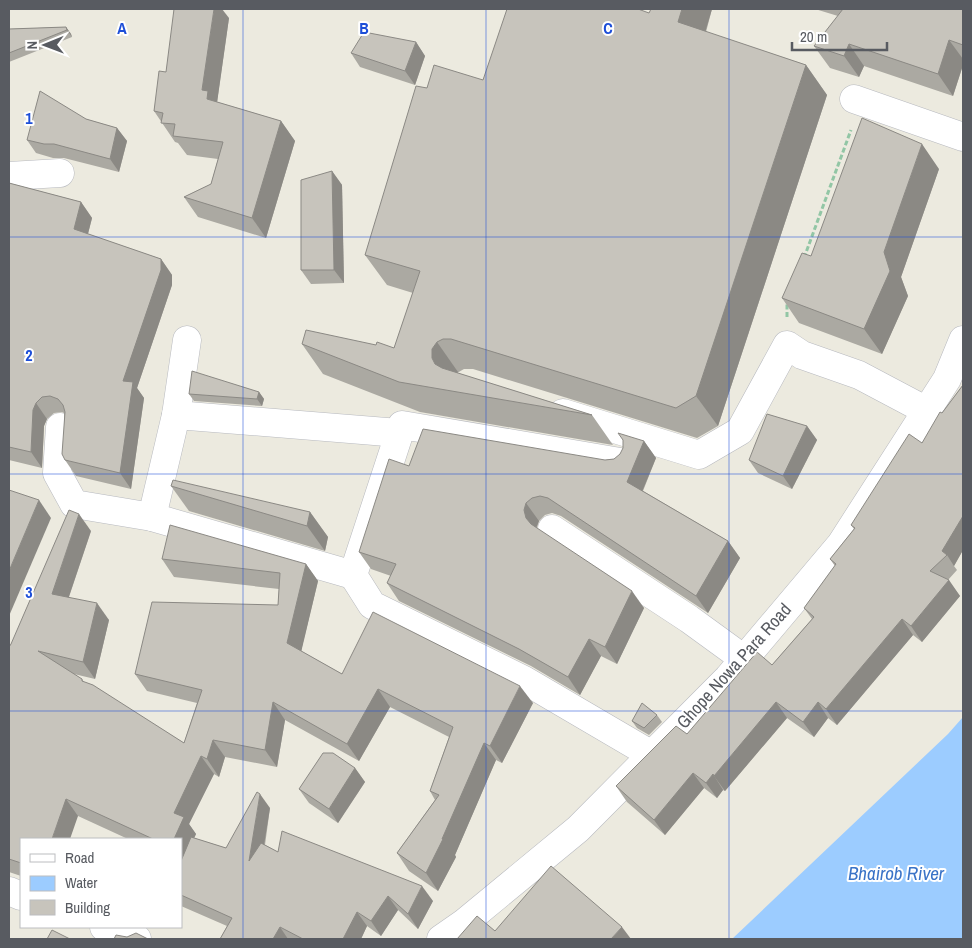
<svg xmlns="http://www.w3.org/2000/svg" width="972" height="948" font-family="'Archivo Narrow',sans-serif">
<style>
.water{fill:#9cccff}
.lines{fill:none;stroke-linecap:round;stroke-linejoin:round}
.street-casing{stroke:#b7b9bf;stroke-width:29}
.path{stroke:#92c6a5;stroke-width:3;stroke-dasharray:5 2.5;stroke-linecap:butt}
.street{stroke:#fff;stroke-width:28}
.wall{fill:#aba9a2}
.shaded-wall{fill:#8b8984}
.building{fill:#c7c4bc;stroke:#8b8984}
.grid{fill:none;stroke:#1d4ed8;stroke-width:1;stroke-opacity:0.55}
.labels{text-anchor:middle;stroke-width:4;stroke-linejoin:round;paint-order:stroke}
.street-label{font-size:18px;fill:#585b61;stroke:#fff}
.water-label{font-size:19px;font-style:italic;fill:#3a73c7;stroke:#fff}
.grid-label{font-size:16px;text-anchor:middle;font-weight:bold;fill:#1d4ed8;stroke:#fff;stroke-width:4;stroke-linejoin:round;paint-order:stroke}
</style>
<rect width="100%" height="100%" fill="#eceadf"/>
<path class="water" d="M963,717V939H732L948,734Z"/>
<g class="lines">
<defs>
<g id="street">
<path d="M854,99L963,137"/>
<path d="M9,176L60,173"/>
<path d="M563,413L699,455L740,431L787,345L802,355L859,375L927,411"/>
<path d="M176,415L399,433"/>
<path d="M60,427L57,473L74,504L152,517L353,575"/>
<path d="M620,462L402,425L353,575L372,605L524,680L652,755"/>
<path d="M152,517L176,415L187,340"/>
<path d="M552,529L689,619L744,659"/>
<path d="M9,891L21,896"/>
<path d="M104,927L137,939"/>
<path d="M441,939L464,923L578,829L728,678L841,544L947,379L963,340"/>
</g>
</defs>
<use href="#street" class="street-casing"/>
<g class="path">
<path d="M804,258L851,130"/>
<path d="M787,317V303"/>
</g>
<use href="#street" class="street"/>
</g>
<g class="wall">
<path d="M712,9L706,32L806,65L827,95L718,426L697,438L473,369H464L457,373L592,415L613,445L420,412L323,374L302,344L376,345L394,348L413,293L387,285L365,255L427,88L483,80L649,13Z"/>
<path d="M815,9H963V65L953,96L864,66L859,77L830,68L814,46L838,16Z"/>
<path d="M229,18L217,102L281,121L295,141L266,238L198,217L184,197L211,184L218,159L187,155L178,143L175,142L154,111L166,72Z"/>
<path d="M66,27L71,34L72,37L9,62V29Z"/>
<path d="M416,42L425,56L415,85L360,67L351,53Z"/>
<path d="M86,119L117,128L127,141L119,172L64,158H53L36,153L27,140Z"/>
<path d="M939,169L901,277L908,296L882,354L799,323L782,298L811,256Z"/>
<path d="M332,171L342,185L344,283L311,284L301,270Z"/>
<path d="M9,183L81,202L92,218L88,234L161,259L172,275V285L137,388L144,398L131,489L76,476L65,460L64,413L62,412L54,413L47,419L44,426L42,468L9,460Z"/>
<path d="M963,385V550L954,566L957,570L948,580L960,596L922,642L913,635L837,725L828,718L814,737L787,718L725,791L723,790L717,798L704,788L665,835L627,802L616,786L687,734L772,665L812,619L804,608L835,566L830,559L854,529L851,525L922,443L942,413Z"/>
<path d="M259,392L264,399L262,406L194,401L189,394Z"/>
<path d="M807,426L817,440L792,489L758,473L749,460Z"/>
<path d="M644,441L656,458L643,491L728,541L740,558L708,613L561,516L552,513L545,515L539,521L537,528L644,608L617,664L601,656L580,695L531,666L399,601L387,583L391,576L371,569L359,552L409,466L605,460L614,459Z"/>
<path d="M171,486L310,512L328,537L325,551L189,511Z"/>
<path d="M91,531L69,597L109,620L95,679L74,674L82,679L84,682L184,743L197,703L147,691L135,674L278,605L279,589L174,577L162,559L306,564L318,581L301,651L342,674L533,703L502,763L496,760L455,855L456,857L438,891L409,871L397,853L435,800L430,791L449,737L390,707L359,761L285,720L277,767L225,757L219,777L214,774L189,824L196,834L194,838L226,848L270,808L265,845L278,852L433,901L418,929L398,910L381,936L367,926L361,939H220L227,926L181,906V839H128L78,816L21,839V876L9,872V647Z"/>
<path d="M657,715L662,722L649,735L637,728L632,721Z"/>
<path d="M355,768L365,782L338,823L309,803L299,789Z"/>
</g>
<g class="shaded-wall">
<path d="M214,9H222L229,18L217,103L207,99L202,90Z"/>
<path d="M682,9H712L699,53L678,22Z"/>
<path d="M66,27L71,34L72,37L67,30Z"/>
<path d="M949,40L963,59V65L953,96L938,74Z"/>
<path d="M416,42L425,56L415,85L405,71Z"/>
<path d="M849,44L864,66L859,77L844,56Z"/>
<path d="M806,65L827,95L718,426L696,396Z"/>
<path d="M281,121L295,141L266,238L252,218Z"/>
<path d="M117,128L127,141L119,172L110,159Z"/>
<path d="M922,144L939,169L901,277L908,296L882,354L864,329L884,252Z"/>
<path d="M332,171L342,185L344,283L334,270Z"/>
<path d="M81,202L92,218L85,245L74,229Z"/>
<path d="M161,259L172,275V285L137,388L144,398L131,489L120,473L123,381Z"/>
<path d="M437,342L458,372L453,379L435,364L432,358V349Z"/>
<path d="M259,392L264,399L262,406L257,399Z"/>
<path d="M36,403L47,419L44,426L42,468L31,452L33,410Z"/>
<path d="M807,426L817,440L792,489L783,476Z"/>
<path d="M644,441L656,458L639,499L627,482Z"/>
<path d="M39,500L51,518L9,616V571Z"/>
<path d="M526,503L539,521L536,528L538,536L526,518L524,510Z"/>
<path d="M310,512L328,537L325,551L307,526Z"/>
<path d="M79,514L91,531L64,611L52,594Z"/>
<path d="M963,516V550L954,566L947,555L942,551Z"/>
<path d="M728,541L740,558L708,613L696,596Z"/>
<path d="M306,564L318,581L299,661L287,643Z"/>
<path d="M949,580L960,596L922,642L911,626Z"/>
<path d="M632,591L644,608L617,664L605,647Z"/>
<path d="M97,603L109,620L95,679L83,662Z"/>
<path d="M902,619L913,635L837,725L826,709Z"/>
<path d="M589,639L601,656L580,695L568,677Z"/>
<path d="M520,686L533,703L502,763L490,746Z"/>
<path d="M378,689L390,707L359,761L347,744Z"/>
<path d="M273,702L285,720L277,767L265,750Z"/>
<path d="M776,702L787,718L725,791L714,776Z"/>
<path d="M818,702L828,718L814,737L803,722Z"/>
<path d="M213,740L225,757L219,777L207,759Z"/>
<path d="M484,743L496,760L455,855L456,857L438,891L426,873L442,839Z"/>
<path d="M201,756L214,774L189,824L196,834L182,864L181,862V839H174V813Z"/>
<path d="M355,768L365,782L338,823L329,809Z"/>
<path d="M693,773L704,788L665,835L654,820Z"/>
<path d="M713,774L723,790L717,798L706,783Z"/>
<path d="M260,794L270,808L259,876L249,861Z"/>
<path d="M66,799L78,816L70,839H52Z"/>
<path d="M422,886L433,901L418,929L408,914Z"/>
<path d="M388,896L398,910L381,936L371,921Z"/>
<path d="M357,912L367,926L361,939H343Z"/>
<path d="M280,927L288,939H273Z"/>
<path d="M622,927L631,939H611Z"/>
</g>
<g class="building">
<path d="M174,9H214L202,90L208,91L207,99L281,121L252,218L184,197L211,184L223,142L173,136L175,124L161,123L163,113L154,111L159,71L166,72Z"/>
<path d="M507,9H638L649,13L651,9H682L678,22L806,65L696,396L676,408L451,339H443L437,342L432,349V358L435,364L442,368L592,415L399,382L302,344L306,330L376,345L377,342L394,348L420,271L365,255L416,86L427,88L434,65L483,80Z"/>
<path d="M843,9H963V45L949,40L938,74L849,44L844,56L814,46Z"/>
<path d="M66,27L67,30L9,53V29Z"/>
<path d="M364,32L416,42L405,71L351,53Z"/>
<path d="M40,91L86,119L117,128L110,159L54,144H44L27,140Z"/>
<path d="M862,118L922,144L884,252L890,271L864,329L782,298L802,253L811,256Z"/>
<path d="M332,171L334,270H301V180Z"/>
<path d="M9,183L81,202L74,229L161,259V270L123,381L133,382L120,473L65,460L62,454L65,412L63,405L58,399L50,396L42,397L36,403L33,410L31,452L9,447Z"/>
<path d="M192,371L259,392L257,399L189,394Z"/>
<path d="M963,385V516L942,551L947,555L930,571L949,580L911,626L902,619L826,709L818,702L803,722L776,702L714,776L713,774L706,783L693,773L654,820L616,786L676,726L687,734L757,652L772,665L814,617L804,608L836,564L830,559L855,528L851,525L909,434L922,443L940,412L942,413Z"/>
<path d="M767,414L807,426L783,476L749,460Z"/>
<path d="M423,429L605,460L614,459L620,454L623,448V440L618,433L644,441L627,482L728,541L696,596L548,498L540,496L532,498L526,503L524,510L526,518L531,524L632,591L605,647L589,639L568,677L519,649L387,583L396,564L359,552L389,459L409,466Z"/>
<path d="M173,480L310,512L307,526L171,486Z"/>
<path d="M9,490L39,500L9,571Z"/>
<path d="M69,510L79,514L52,594L97,603L83,662L38,651L82,679V681L93,685L184,743L202,690L135,674L152,602L278,605L280,573L162,559L170,525L306,564L287,643L342,674L373,612L520,686L490,746L484,743L442,839H443L426,873L397,853L439,795L430,791L453,727L378,689L347,744L273,702L265,750L213,740L207,759L201,756L174,813L184,817L174,839H153L66,799L52,839H21V863L9,859V647L11,644Z"/>
<path d="M642,703L657,715L644,728L632,721Z"/>
<path d="M323,753H333L355,768L329,809L299,789Z"/>
<path d="M257,792L260,794L249,861L261,843L278,852L282,831L422,886L408,914L388,896L371,921L357,912L343,939H303L280,927L273,939H220L232,918L181,895V861L191,837L226,848Z"/>
<path d="M551,866L622,927L611,939H457L477,916L495,931Z"/>
<path d="M52,930L70,939H47Z"/>
<path d="M136,933L148,939H114L116,935L127,937Z"/>
</g>
<path class="grid" d="M243,9V939M486,9V939M729,9V939M9,237H963M9,474H963M9,711H963"/>
<g class="labels">
<g class="street-label">
<text transform="translate(734 666) rotate(-48)" y="6">Ghope Nowa Para Road</text>
</g>
<g class="water-label">
<text x="896" y="880">Bhairob River</text>
</g>
</g>
<g class="grid-label">
<text x="122" y="34">A</text>
<text x="364" y="34">B</text>
<text x="608" y="34">C</text>
<text x="29" y="124">1</text>
<text x="29" y="361">2</text>
<text x="29" y="598">3</text>
</g>
<rect width="972" height="948" fill="none" stroke="#585b61" stroke-width="20"/>
<rect x="20" y="838" width="162" height="90" fill="#ffffff" stroke="#bcbdc0"/>
<rect x="30" y="854" width="25" height="8" fill="#ffffff" stroke="#bcbdc0"/>
<text x="65" y="863" font-size="15" fill="#585b61">Road</text>
<rect x="30" y="876" width="25" height="15" fill="#9cccff" stroke="#bcbdc0"/>
<text x="65" y="888" font-size="15" fill="#585b61">Water</text>
<rect x="30" y="900" width="25" height="15" fill="#c7c4bc" stroke="#bcbdc0"/>
<text x="65" y="913" font-size="15" fill="#585b61">Building</text>
<g transform="translate(45 45) rotate(269)" stroke="#ffffff" stroke-width="4" paint-order="stroke">
<path d="M0-4L9 19L0 12L-9 19Z" fill="#585b61"/>
<text y="-8" font-size="14" font-weight="bold" text-anchor="middle" fill="#585b61">N</text>
</g>
<path d="M792 42v8h95v-8" fill="none" stroke="#585b61" stroke-width="2.5"/>
<text x="800" y="42" font-size="15" fill="#585b61" stroke="#ffffff" stroke-width="4" paint-order="stroke">20 m</text>
</svg>
